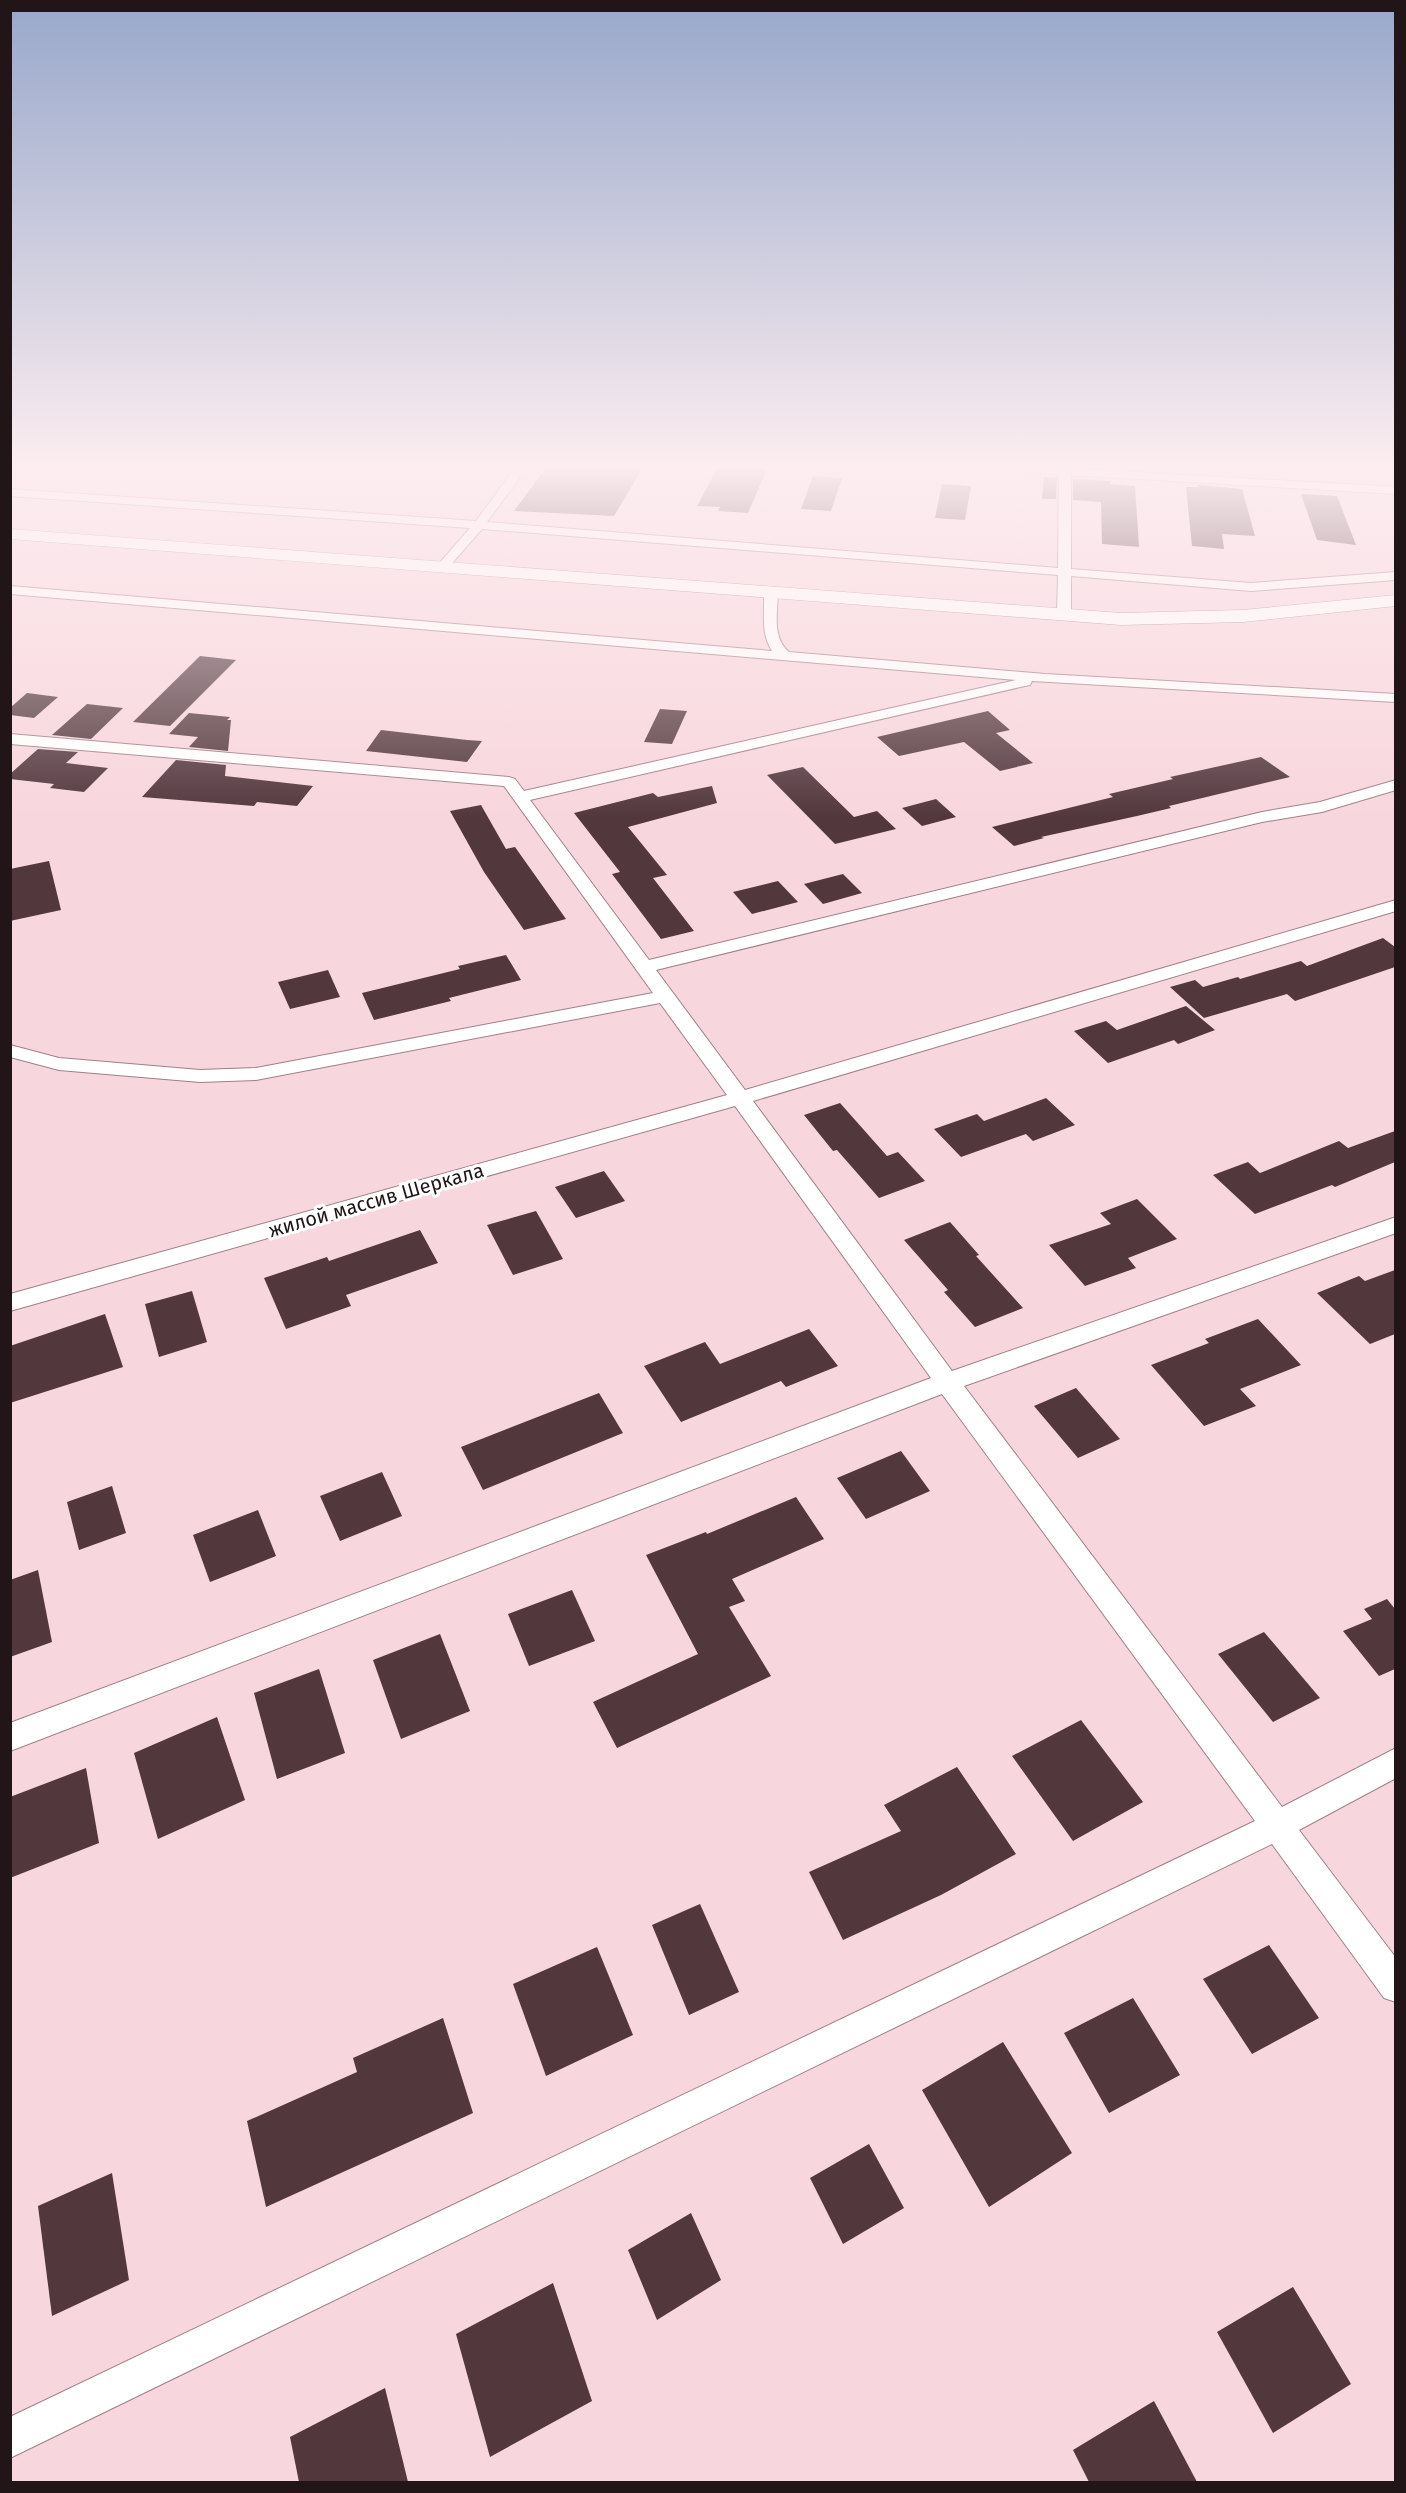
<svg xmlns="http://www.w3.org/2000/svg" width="1406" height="2493" font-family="'Fira Sans',sans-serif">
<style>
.building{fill:#52373d}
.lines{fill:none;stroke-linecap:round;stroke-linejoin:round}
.minor-casing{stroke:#9f8087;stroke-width:2}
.secondary-casing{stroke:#9f8087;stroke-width:1}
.minor{fill:#fff;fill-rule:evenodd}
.secondary{fill:#fff;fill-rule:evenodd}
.labels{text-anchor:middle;stroke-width:6;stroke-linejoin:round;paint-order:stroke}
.street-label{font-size:20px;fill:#211518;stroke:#fff}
</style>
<rect width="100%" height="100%" fill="#f8d6dd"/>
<g class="building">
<path d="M545,469H642L614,516L514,511Z"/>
<path d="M717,469H767L748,513L718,511L720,507L697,506Z"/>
<path d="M813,476L842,478L831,511L801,509Z"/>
<path d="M1044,477L1057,478L1056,499H1042Z"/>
<path d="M1073,479L1110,481V484L1135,486L1139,547L1102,544L1101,502L1073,500Z"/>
<path d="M942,484L971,486L965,520L935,518Z"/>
<path d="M1198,485L1242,489L1255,536L1222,534L1224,549L1192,546L1186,487H1198Z"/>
<path d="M1301,494L1337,496L1356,545L1317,540Z"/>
<path d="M200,656L236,660L170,726L133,722Z"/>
<path d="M27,693L58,697L34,718L10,715V708Z"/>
<path d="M87,704L123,708L91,739L52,735Z"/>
<path d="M660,709L687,711L672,744L644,742Z"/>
<path d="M988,711L1010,730L996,733L1033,763L1000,771L964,742L899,756L877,737Z"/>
<path d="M189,713L230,717L227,720H231L228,751L189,747L198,737L169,734Z"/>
<path d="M381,730L467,740L482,741L467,762L366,751Z"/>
<path d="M38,749L78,752L66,763L108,768L84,792L50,788L54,784L10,779V774Z"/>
<path d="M1261,757L1290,777L1169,806L1171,808L1137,816L1041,837L1044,838L1014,846L992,827L1113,797L1109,794L1173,779L1170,777Z"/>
<path d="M176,760L226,765L225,776L313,786L297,806L257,802L254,806L142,797Z"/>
<path d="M803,767L854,817L877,811L896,829L835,844L767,775Z"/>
<path d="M712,786L717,803L628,827L667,875L653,878L694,931L661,939L612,874L620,872L574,813L653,793L658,797Z"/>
<path d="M936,799L956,817L922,826L902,808Z"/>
<path d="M481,805L506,849L515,847L566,919L524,930L484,872L450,811Z"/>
<path d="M49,861L61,910L10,921V869Z"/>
<path d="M843,874L862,893L823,904L804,884Z"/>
<path d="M778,881L798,902L752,914L733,892Z"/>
<path d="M1383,938L1395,947V967L1295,1001L1287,994L1204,1018L1170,987L1195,980L1203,987L1238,977L1240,979L1301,961L1307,966Z"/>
<path d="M506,955L521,980L449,998L451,1001L374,1020L362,993L460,969L458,966Z"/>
<path d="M328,970L340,997L290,1009L278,982Z"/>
<path d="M1186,1006L1215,1030L1178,1044L1174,1040L1108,1063L1074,1031L1106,1021L1117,1030Z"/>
<path d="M1046,1098L1075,1125L1033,1141L1026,1134L961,1157L934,1129L977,1114L984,1121Z"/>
<path d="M840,1103L887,1156L898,1152L925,1181L879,1198L837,1150L833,1151L804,1115Z"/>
<path d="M1395,1131V1162L1335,1187L1332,1185L1255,1214L1213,1175L1248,1162L1260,1173L1339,1141L1348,1148Z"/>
<path d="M604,1171L625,1201L576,1218L555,1187Z"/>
<path d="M1137,1199L1177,1239L1128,1258L1136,1268L1085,1286L1049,1245L1111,1224L1100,1213Z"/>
<path d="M536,1211L563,1259L513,1275L487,1225Z"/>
<path d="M950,1222L979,1255L976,1256L1023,1308L975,1327L944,1292L948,1290L904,1240Z"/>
<path d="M420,1230L438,1263L346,1295L351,1306L286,1329L264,1278L327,1257L329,1261Z"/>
<path d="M1395,1270V1334L1370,1344L1317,1293L1359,1276L1365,1281Z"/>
<path d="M192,1291L207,1342L159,1357L145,1304Z"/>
<path d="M105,1314L123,1367L10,1403V1346Z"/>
<path d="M1258,1319L1301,1365L1240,1389L1256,1406L1204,1426L1151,1365L1209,1343L1205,1339Z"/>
<path d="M809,1329L838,1366L786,1387L781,1381L681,1422L644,1366L705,1342L720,1364Z"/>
<path d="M1076,1388L1120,1439L1078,1458L1034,1406Z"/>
<path d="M599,1393L623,1433L483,1490L461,1447Z"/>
<path d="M901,1451L930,1491L866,1519L837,1478Z"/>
<path d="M382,1472L402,1516L340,1541L320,1496Z"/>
<path d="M112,1486L126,1533L79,1550L67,1502Z"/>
<path d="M796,1497L824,1539L732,1579L745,1601L729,1607L771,1676L617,1748L593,1702L698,1654L646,1555L706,1532L707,1534Z"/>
<path d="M258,1510L276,1556L210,1582L193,1535Z"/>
<path d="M38,1570L52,1642L10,1657V1580Z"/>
<path d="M572,1590L595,1641L529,1666L508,1614Z"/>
<path d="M1387,1599L1395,1609V1669L1379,1676L1343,1631L1372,1619L1364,1609Z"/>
<path d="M1264,1632L1320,1698L1273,1722L1218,1654Z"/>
<path d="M440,1634L470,1711L401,1739L373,1660Z"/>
<path d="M319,1669L345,1753L277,1779L254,1693Z"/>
<path d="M217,1717L245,1800L158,1839L134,1753Z"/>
<path d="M1081,1720L1143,1802L1073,1841L1012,1756Z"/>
<path d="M957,1767L1016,1854L941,1895L843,1940L809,1872L901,1831L884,1805Z"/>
<path d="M86,1768L99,1843L10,1878V1797Z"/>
<path d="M700,1904L739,1992L689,2015L652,1925Z"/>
<path d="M1269,1945L1319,2018L1252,2054L1203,1979Z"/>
<path d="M597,1947L633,2035L546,2076L513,1984Z"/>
<path d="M1133,1998L1180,2075L1109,2113L1064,2033Z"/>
<path d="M443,2018L473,2113L266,2207L247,2121L357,2072L353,2058Z"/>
<path d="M1003,2042L1072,2153L989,2207L922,2090Z"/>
<path d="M869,2144L904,2208L843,2244L810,2178Z"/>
<path d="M112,2173L129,2280L52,2316L38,2206Z"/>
<path d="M691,2213L721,2280L657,2320L628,2250Z"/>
<path d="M553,2283L592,2401L490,2457L456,2334Z"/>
<path d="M1293,2287L1351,2384L1273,2433L1217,2332Z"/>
<path d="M385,2388L408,2482H299L290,2437Z"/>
<path d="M1154,2401L1197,2482H1089L1073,2450Z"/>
</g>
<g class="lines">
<defs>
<g id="minor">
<path d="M514,469H526L487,522L1058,568L1059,474L1028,472L1023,469H1080L1396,487V494L1071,475V569L1251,583L1396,572V580L1251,591L1071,576V614L1064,618L1057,614L1058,575L482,529L447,569L443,570L437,566L470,528L10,496V489L476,521Z"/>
<path d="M10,586L772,651C760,632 765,612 764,591L771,587L778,591C778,611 771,637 789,652L1045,674L1396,694V702L1032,681L1030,685L1025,686L530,800L649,960L1262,812L1320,802L1396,780V790L1322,812L1262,822L656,970L745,1090L1396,900V911L753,1101L952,1371L1396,1217V1233L964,1386L1282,1807L1396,1748V1778L1299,1830L1396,1958V2002L1384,1998L1272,1844L10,2458V2417L1255,1821L942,1394L10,1751V1723L931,1378L735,1106L10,1311V1294L727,1095L660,1003L256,1080L200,1082L59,1070L10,1057V1045L59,1058L200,1070L256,1068L653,993L504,786L10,744V734L509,777L515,779L524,791L1016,680L10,594Z"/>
</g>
<path id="secondary" d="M10,529L1121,613L1243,610L1396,595V606L1243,622L1121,625L10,539Z"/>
</defs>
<use href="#minor" class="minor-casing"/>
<use href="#secondary" class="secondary-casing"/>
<use href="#minor" class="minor"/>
<use href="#secondary" class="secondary"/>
</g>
<linearGradient id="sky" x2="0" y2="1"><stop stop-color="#98a8cb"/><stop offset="0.57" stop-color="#fcedf0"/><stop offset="1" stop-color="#fcedf0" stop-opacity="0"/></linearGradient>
<rect width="1406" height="818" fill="url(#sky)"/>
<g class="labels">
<g class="street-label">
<text transform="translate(376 1200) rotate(-16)" y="7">жилой массив Шеркала</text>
</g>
</g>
<rect width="1406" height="2493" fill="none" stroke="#211518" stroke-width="24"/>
</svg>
